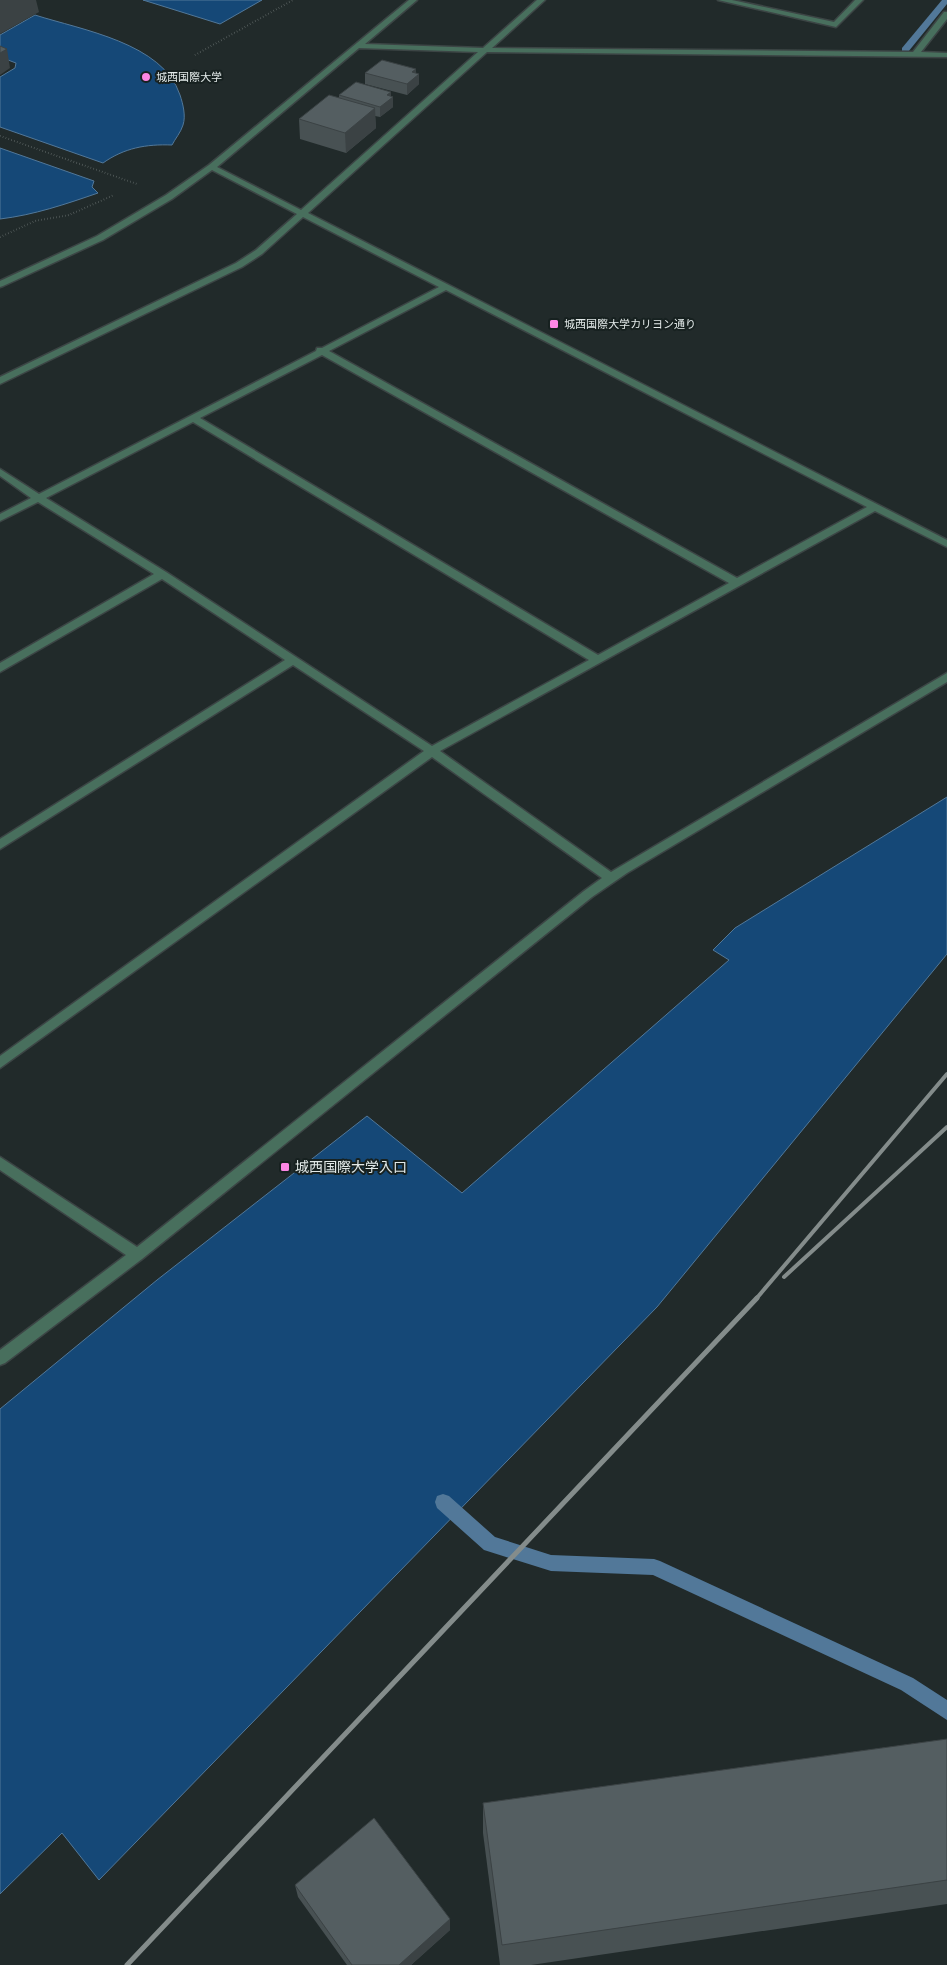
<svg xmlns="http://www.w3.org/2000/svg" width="947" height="1965" font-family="'Asap Condensed','Noto Sans JP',sans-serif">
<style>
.water{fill:#154877;stroke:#527899}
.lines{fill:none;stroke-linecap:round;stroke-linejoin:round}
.stream{fill:#527899;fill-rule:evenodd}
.minor-casing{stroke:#3c4545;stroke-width:3}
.path{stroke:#6b7372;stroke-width:2;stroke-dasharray:0.5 2.5;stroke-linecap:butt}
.minor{fill:#486f5d;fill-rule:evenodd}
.rail-far1{stroke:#848c8b;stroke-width:4}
.rail{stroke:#848c8b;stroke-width:5}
.wall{fill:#485153}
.shaded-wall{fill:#3b4244}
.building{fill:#545e61;stroke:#3b4244}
.poi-dot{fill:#fc86e4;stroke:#172120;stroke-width:2}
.labels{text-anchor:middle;stroke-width:4;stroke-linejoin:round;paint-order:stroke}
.far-poi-label{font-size:11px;fill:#e2e9e8;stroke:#172120;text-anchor:start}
.poi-label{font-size:14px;fill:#e2e9e8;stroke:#172120;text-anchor:start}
</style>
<rect width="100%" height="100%" fill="#212a2a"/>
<g class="water">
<path d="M143,0H262L220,24Z"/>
<path d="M35,15C82,30 163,43 180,95C183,104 186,116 183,125C181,132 175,139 172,145C146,144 124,148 103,163L0,127V77L15,68L16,63L0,57V35Z"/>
<path d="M0,148L94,181L92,187L98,193C66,204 34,215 0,219Z"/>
<path d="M947,797V954L657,1307L99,1880L62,1833L0,1894V1409L157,1280L367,1116L462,1193L729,960L713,950L735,928Z"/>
</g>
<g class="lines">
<g class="stream">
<path d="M942,0H947V4L908,52H902V48Z"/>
<path d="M443,1494L449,1496L495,1537L551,1555L654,1559L660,1561L913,1678L947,1700V1720L901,1690L653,1575L551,1571L484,1550L437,1508L435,1502L437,1496Z"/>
</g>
<defs>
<g id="minor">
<path d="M409,0H417L365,44L483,48L537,0H545L492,48L913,52L944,12H947V19L921,52L947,53V57L487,52L308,213L947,540V547L875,511L440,751L611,872L947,673V682L627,873L592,897L142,1259L5,1363L0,1365V1350L126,1255L0,1170V1157L137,1247L584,891L602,878L432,757L0,1068V1056L424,751L293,665L0,849V839L285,660L162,579L0,672V663L154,574L38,502L0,521V514L31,498L0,476V469L39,494L316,351L317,348H322L439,287L303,217L262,254L242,267L0,384V377L236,263L256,250L297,214L212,170L172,199L103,240L3,286L0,287V281L97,236L166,195L209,165ZM359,48L478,52L301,210L217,167ZM446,290L867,507L737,578L329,351ZM322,355L729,583L598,655L200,418ZM193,422L589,660L432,746L166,572L46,498Z"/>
<path d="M718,0H732L834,22L855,0H863L836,27Z"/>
</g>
</defs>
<use href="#minor" class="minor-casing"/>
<g class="path">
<path d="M195,55L293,0"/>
<path d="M0,136L137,184"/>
<path d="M0,237L35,221L69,215L114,195"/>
</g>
<use href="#minor" class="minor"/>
<g class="rail-far1">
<path d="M784,1277L947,1127"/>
<path d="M756,1299L947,1074"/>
</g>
<path class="rail" d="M127,1965L757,1298"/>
</g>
<g class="wall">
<path d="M365,73H416L419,84L407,95L365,84Z"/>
<path d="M339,95L391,96L393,97V107L380,117L375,116L376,128L346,153L300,139L299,119L339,98Z"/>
<path d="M947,1739V1904L531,1965H500L483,1833V1803Z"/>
<path d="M295,1885L450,1919V1930L411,1965H347L298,1897Z"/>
</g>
<g class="shaded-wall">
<path d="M0,0H36L39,12L0,34Z"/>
<path d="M7,49L10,68L0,75V53Z"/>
<path d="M416,69V77L419,74V84L407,95V84L412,72Z"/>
<path d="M391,92V98L393,97V107L380,117V107L387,95Z"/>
<path d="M375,108L376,128L346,153L345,133Z"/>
<path d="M450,1919V1930L411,1965H399Z"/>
</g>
<g class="building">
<path d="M0,46L7,49L0,53Z"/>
<path d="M382,60L416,69L412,72L419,74L407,84L365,73Z"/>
<path d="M356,82L391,92L387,95L393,97L380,107L339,95Z"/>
<path d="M329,95L375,108L345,133L299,119Z"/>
<path d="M947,1739V1880L502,1945L483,1803Z"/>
<path d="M374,1818L450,1919L399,1965H352L295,1885Z"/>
</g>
<g class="poi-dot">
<circle cx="146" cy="77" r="5"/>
<rect x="549" y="319" width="10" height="10" rx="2.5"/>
<rect x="280" y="1162" width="10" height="10" rx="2.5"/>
</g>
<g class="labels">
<g class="far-poi-label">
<text x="156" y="81">城西国際大学</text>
<text x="564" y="328">城西国際大学カリヨン通り</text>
</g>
<g class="poi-label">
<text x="295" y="1172">城西国際大学入口</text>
</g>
</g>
</svg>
